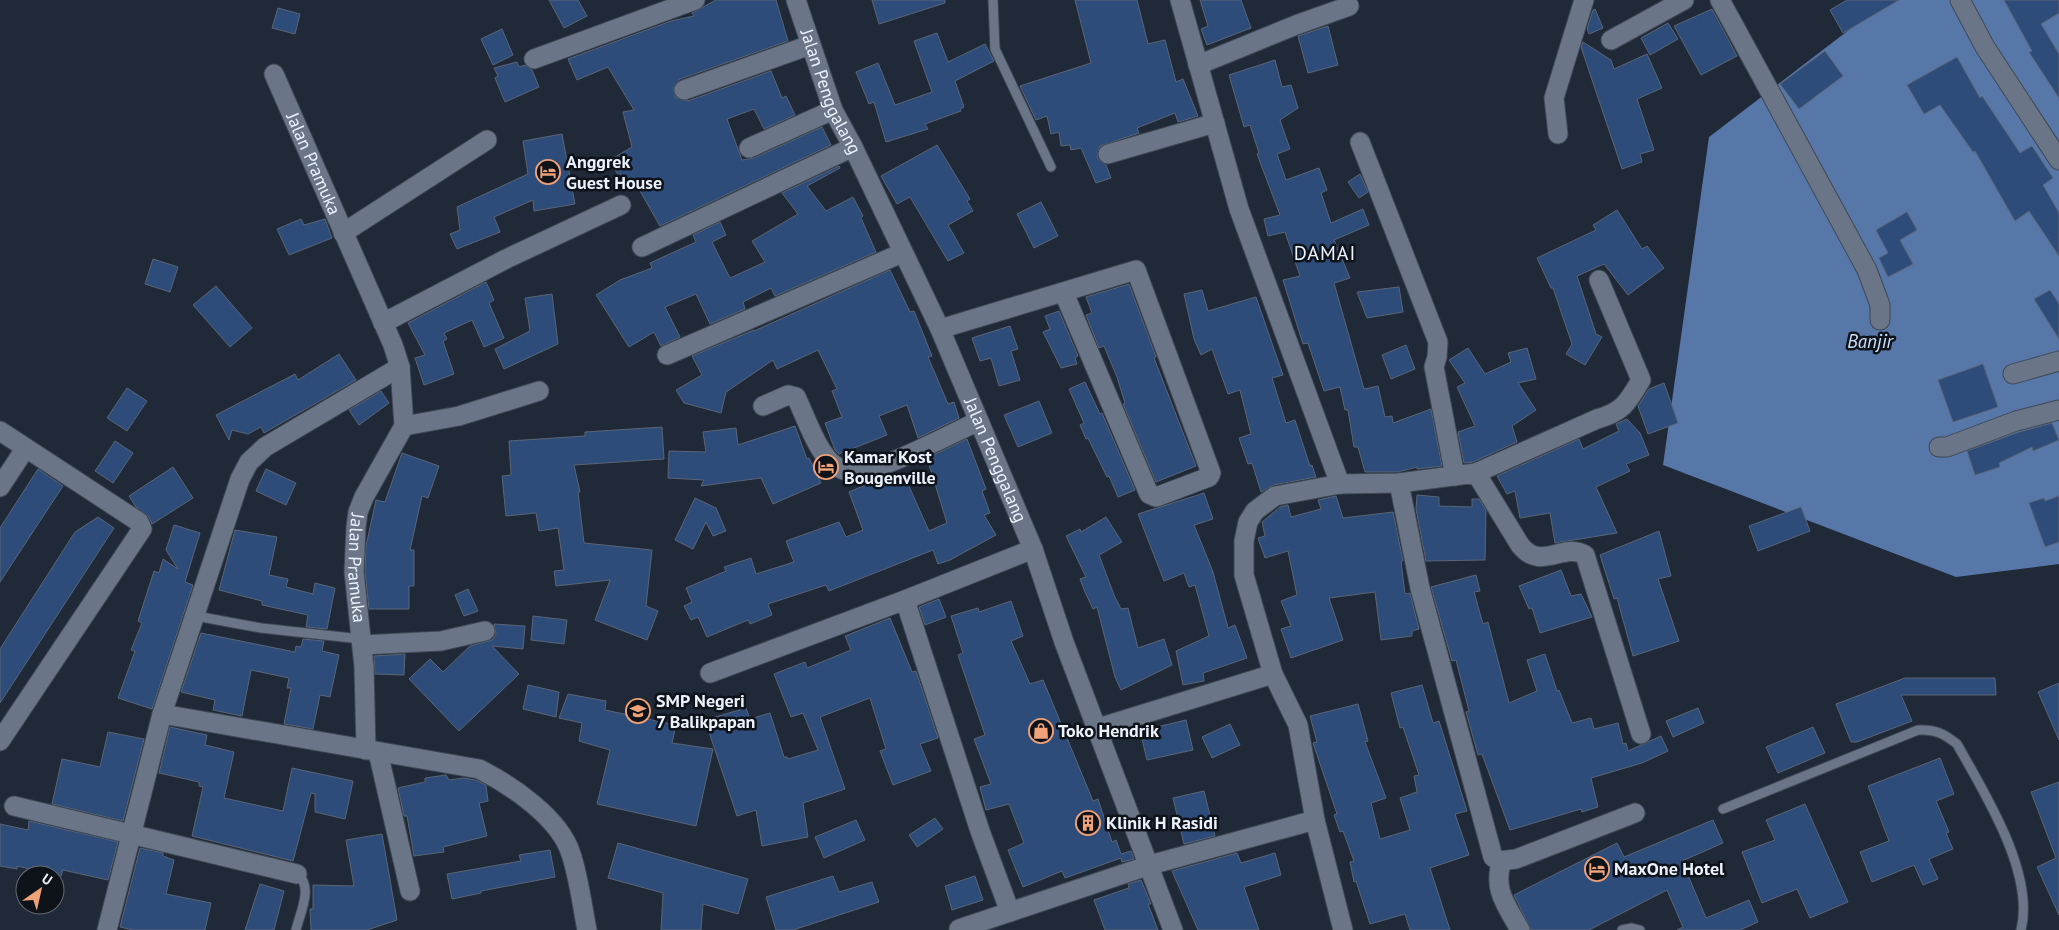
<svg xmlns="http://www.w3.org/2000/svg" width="2059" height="930" font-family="'PT Sans',sans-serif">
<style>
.water{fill:#5777a8}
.building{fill:#2e4c7a;stroke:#5a6576}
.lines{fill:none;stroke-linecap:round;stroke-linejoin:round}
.lane-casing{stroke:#3f4854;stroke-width:11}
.street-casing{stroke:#3f4854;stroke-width:21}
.lane{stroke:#6a7688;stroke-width:9}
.street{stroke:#6a7688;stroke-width:19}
.labels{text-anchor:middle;stroke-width:5;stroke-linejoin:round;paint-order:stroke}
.street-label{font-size:18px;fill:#ebf2fc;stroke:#0e1219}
.poi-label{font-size:18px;font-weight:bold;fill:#ebf2fc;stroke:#0e1219;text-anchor:start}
.water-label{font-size:19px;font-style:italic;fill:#cee1ff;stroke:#0e1219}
.quarter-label{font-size:20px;letter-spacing:1px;fill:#ebf2fc;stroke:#0e1219}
</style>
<rect width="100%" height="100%" fill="#202938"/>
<path class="water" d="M1888,0H2059V564L1956,577L1663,465L1709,137Z"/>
<g class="building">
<path d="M549,0H578L587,16L564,28Z"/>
<path d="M716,0H776L788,41L680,79L673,88L676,98L688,101L771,71L782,98L786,96L795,115L764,129L754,109L727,119L742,160L754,158L822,127L831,145L660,226L636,184L627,188L620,173L618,175L610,160L632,147L623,112L634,110L608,67L577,80L568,59L671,21L694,16L692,13Z"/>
<path d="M872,0H945V3L879,24Z"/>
<path d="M1075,0H1137L1148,44L1165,40L1176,82L1183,79L1198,116L1178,122L1175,113L1137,128L1139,133L1100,146L1097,158L1106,165L1111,178L1096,183L1081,148L1071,150L1070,145L1061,146L1059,132L1051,134L1047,116L1036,120L1020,86L1091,63Z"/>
<path d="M1200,0H1241L1251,28L1207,45L1201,29L1208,26Z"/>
<path d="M1847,0H1899L1843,33L1830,10Z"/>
<path d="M2004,0H2059V13L2041,24L2059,54V98L2029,52L2032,51Z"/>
<path d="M278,8L300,14L295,34L272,28Z"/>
<path d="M1595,9L1603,28L1589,34L1587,29L1593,10Z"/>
<path d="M1712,9L1737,56L1701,75L1674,26Z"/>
<path d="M1668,23L1678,39L1650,55L1641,38Z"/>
<path d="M1328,26L1338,65L1308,73L1298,36Z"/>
<path d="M502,29L513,55L493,65L481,39Z"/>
<path d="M937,33L948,62L985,44L994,61L955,81L964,107L960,109L961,111L925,124L928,129L886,142L874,102L869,104L856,72L878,63L895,105L932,92L914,41Z"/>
<path d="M1583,42L1611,60L1614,69L1647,54L1662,88L1637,99L1654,150L1640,154L1642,162L1622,169L1581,47Z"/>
<path d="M1825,51L1843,76L1799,109L1780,84Z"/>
<path d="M1957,57L1980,98L1982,96L2020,153L2032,146L2053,178L2043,185L2059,213V256L2029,211L2015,221L1975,151L1973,152L1940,105L1924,114L1907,85Z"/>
<path d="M1275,60L1282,87L1291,85L1298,108L1280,120L1290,149L1277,154L1286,180L1319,168L1327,190L1321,193L1331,223L1363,209L1369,225L1334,240L1350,278L1334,283L1364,389L1378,386L1385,417L1392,416L1393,423L1431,409L1442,466L1417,469V467L1398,472H1365L1358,447H1354L1348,410H1345L1340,387L1324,391L1308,343L1303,344L1283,280L1300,276L1285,232L1268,236L1264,219L1280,215L1257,154L1259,153L1250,125L1244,127L1229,75Z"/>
<path d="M517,62L519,67L525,65L532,70L539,87L505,102L495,78L498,76L494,68Z"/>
<path d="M562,134L575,204L534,211L533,200L494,217L500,232L457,249L450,234L460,230L457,207L528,174L523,141Z"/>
<path d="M937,145L970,199L967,201L973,211L948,225L964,253L948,261L910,197L897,204L881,176Z"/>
<path d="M839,166L840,168L807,186L826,211L853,197L863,216L861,218L876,252L775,296L771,288L743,302L745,309L710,324L696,294L665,307L680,337L661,346L654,332L629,347L596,295L620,280L652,268L650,263L696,242L693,235L720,222L726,235L712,242L730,278L765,262L752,241L798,214L782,193Z"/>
<path d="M1360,174L1368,192L1359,198L1348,182Z"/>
<path d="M1041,202L1058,236L1034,248L1017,214Z"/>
<path d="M1617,210L1642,249L1647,246L1664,268L1628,295L1604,264L1577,276L1596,334L1602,337L1585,365L1566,354L1572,344L1553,288H1551L1537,258L1596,230L1593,225Z"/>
<path d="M1907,212L1917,230L1900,240L1913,264L1888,277L1879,258L1888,253L1876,230Z"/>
<path d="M301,219L304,225L325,219L332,238L289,255L277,229Z"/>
<path d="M153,259L178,267L170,292L145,284Z"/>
<path d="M890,270L910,312L914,311L932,356L928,357L948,404L954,402L959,418L918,438L907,405L879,416L887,435L839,454L835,450L825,423L842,417L832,391L837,389L818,350L777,369L773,360L726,392L721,413L684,403L676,390L702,375L692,356L754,330V331Z"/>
<path d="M486,282L494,300L489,303L504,338L484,347L472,320L444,333L447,339L443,341L454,374L424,385L415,358L425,355L408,323Z"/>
<path d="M1129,284L1156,357L1154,358L1196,466L1156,482L1123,404L1125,403L1117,377L1104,346L1099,348L1086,315L1092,313L1086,297Z"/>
<path d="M216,286L252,328L230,347L193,305Z"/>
<path d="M1399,287L1403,312L1367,318L1357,292Z"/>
<path d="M1202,290L1208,311L1256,297L1283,375L1272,378L1286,423L1295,420L1310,466L1312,465L1316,477L1273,485L1261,492L1252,463L1248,464L1239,438L1251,434L1240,390L1228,394L1212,349L1201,355L1194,339L1184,294Z"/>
<path d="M2050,290L2059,304V339L2034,299Z"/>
<path d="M552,294L558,344L504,369L495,349L530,331L525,298Z"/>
<path d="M1059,311L1078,356L1075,358L1077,364L1061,368L1043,332L1050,329L1045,316Z"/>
<path d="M1010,326L1018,349L1011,351L1020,380L999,386L991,358L980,361L972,338Z"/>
<path d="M1406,345L1415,369L1391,379L1382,355Z"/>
<path d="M1468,348L1485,374L1511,362L1508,353L1527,348L1536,379L1518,383L1536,410L1512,426L1517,442L1473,462L1464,463L1458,432L1475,426L1457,387L1465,383L1449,360Z"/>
<path d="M339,354L356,380L264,433L261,427L248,434L232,430L229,440L216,415L295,374L298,380Z"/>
<path d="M1983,364L1998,407L1953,422L1938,380Z"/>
<path d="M1085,382L1100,414L1102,413L1135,490L1118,497L1109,476L1107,477L1088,438L1086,439L1080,425L1084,423L1069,389Z"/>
<path d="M1664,383L1678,423L1648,434L1638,406L1649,389Z"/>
<path d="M127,388L147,401L127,431L107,418Z"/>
<path d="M381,391L389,403L359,425L349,410Z"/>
<path d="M1039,401L1052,433L1018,447L1004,415Z"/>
<path d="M1627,419L1640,433L1649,455L1626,464L1630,471L1596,487L1617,533L1555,543L1550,513L1520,518L1515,491L1507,494L1497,476L1579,439L1583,449L1619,431L1616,424Z"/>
<path d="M2052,423L2059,440L2033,451L2032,447L1999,463L2000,467L1975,475L1967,451L2019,432Z"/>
<path d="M795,426L807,459L809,458L821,483L773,504L761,478L701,486L704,480L668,478L669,451L706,452L703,432L736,428L738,445Z"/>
<path d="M662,427L664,459L574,465L580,492H578L584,543L652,550L646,606L658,611L647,640L595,620L610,580L556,586L554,571L564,570L558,528L539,531L536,513L506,516L502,476L511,475L509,441L585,436V432Z"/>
<path d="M967,439L986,489L982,491L990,513L984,515L996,535L950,560L938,564L933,550L829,591L826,585L768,604L772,615L750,624L748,620L707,637L698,617L691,620L684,606L692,602L686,588L726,571L724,567L751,558L756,574L794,562L786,541L839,522L846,537L863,530L849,492L884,477L886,483L904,475L929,531L947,523L927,458Z"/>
<path d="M115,441L133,453L113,483L95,471Z"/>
<path d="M402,453L439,466L428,498L422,496L410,550H414V586H409V609H369L365,572L366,546L376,500L385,502Z"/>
<path d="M173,467L193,498L152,524L149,517L136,507L129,496Z"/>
<path d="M38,469L63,486L0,582V528Z"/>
<path d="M266,469L296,483L286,505L256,491Z"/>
<path d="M1204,493L1213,519L1194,525L1213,572L1228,628L1235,625L1247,658L1203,673L1204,681L1183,685L1176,651L1209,636L1195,585L1189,587L1184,573L1164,581L1138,514Z"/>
<path d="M1417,495L1439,497V506L1472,507V499H1479L1486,510L1485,560L1426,561L1416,509Z"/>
<path d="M1336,496L1343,518L1393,512L1403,561H1401L1405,594L1410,593L1419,629L1412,631V636L1381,640L1375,592L1329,598L1343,640L1291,658L1281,629L1291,626L1281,601L1297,595L1288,551L1265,558L1258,538L1265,536L1262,522L1280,507L1288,505L1291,517L1321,509L1318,500Z"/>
<path d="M2059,496V542L2045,547L2029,503L2044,498L2045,501Z"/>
<path d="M695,498L716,508L726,531L713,536L706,522L693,549L675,540Z"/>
<path d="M1801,507L1810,531L1758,551L1749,526Z"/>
<path d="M98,517L114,528L0,703V649L75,532Z"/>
<path d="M1106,517L1122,542L1099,555L1114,595L1121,609L1128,608L1138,648L1164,639L1172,665L1121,690L1115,677L1097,607L1093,609L1085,592L1080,579L1086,577L1066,536L1080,529L1081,532Z"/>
<path d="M174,525L200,533L185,582L193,585L152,709L118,698L135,651L131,650L142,623L138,621L154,571L159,573L163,559L178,569L166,550Z"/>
<path d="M235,530L277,537L269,575L288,579L286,587L313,594L315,583L335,588L327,629L306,627L308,615L262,605V601L219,590Z"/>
<path d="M1659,531L1671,576L1658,579L1679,641L1633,656L1617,598L1614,599L1600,555Z"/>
<path d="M1561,570L1571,596L1581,594L1592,617L1540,633L1532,608L1529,609L1519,586Z"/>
<path d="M1476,575L1480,591L1474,592L1483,624L1488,622L1509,703L1537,691L1527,660L1545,654L1557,691L1559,690L1572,723L1591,718L1594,729L1618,723L1623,744L1626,743L1628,751L1661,736L1668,751L1642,763L1591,778L1598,807L1582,812L1581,809L1510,830L1482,754L1478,755L1466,712L1469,711L1456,660L1452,661L1431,587Z"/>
<path d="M468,589L478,611L464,616L455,595Z"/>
<path d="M939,599L946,617L925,625L919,607Z"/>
<path d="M1011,601L1023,636L1011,641L1030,684L1043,680L1093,801L1098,799L1112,842L1116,840L1121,854L1131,851L1134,859L1122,862L1121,858L1065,878L1062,871L1023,887L1008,850L1024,843L1009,804L986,810L980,787L991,784L974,739L985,735L958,655L963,653L951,616L978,608L979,612Z"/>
<path d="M533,616L567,620L564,644L531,640Z"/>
<path d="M890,618L912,672L916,671L938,738L920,744L931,771L893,785L880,751L886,749L870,698L820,717L845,789L803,803L808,837L762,846L756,810L737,816L705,720L746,708L750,719L770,713L784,757H787L788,759L818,750L803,713L791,717L774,674L805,662L807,668L851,650L845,636Z"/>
<path d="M494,624L525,626L523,649L492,646L519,674L459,731L409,679L430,659L443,672L470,646L492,640L496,634Z"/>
<path d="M201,633L295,652L296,646L301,647L303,639L324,641L322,651L339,655L330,697L320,695L313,729L284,724L291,688H287L289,678L251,670L242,716L213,710L215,700L181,692Z"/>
<path d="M405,654L404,675L375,674L374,656Z"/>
<path d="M1905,678H1995L1996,695H1901L1912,721L1857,742H1851L1836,704Z"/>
<path d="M2059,683V740L2038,692Z"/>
<path d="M528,685L559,692L556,717L523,709Z"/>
<path d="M1422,685L1433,723L1439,721L1467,811L1455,814L1469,855L1430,868L1450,930H1410L1405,914L1370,924L1356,881L1354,882L1350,862L1354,861L1343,831L1340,832L1334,815L1337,814L1313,743L1317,742L1310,716L1358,704L1368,741L1365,742L1386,798L1371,803L1380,839L1410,830L1400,798L1417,792L1414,776L1419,775L1403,727L1400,728L1391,693Z"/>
<path d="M568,694L606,701L605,710L676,725L672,743L713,749L696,826L597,804L610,750L579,741L582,723L559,718Z"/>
<path d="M1698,708L1704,723L1673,737L1666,721Z"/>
<path d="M1186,720L1193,750L1147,760L1140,731Z"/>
<path d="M1230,724L1240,745L1212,758L1202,737Z"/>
<path d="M170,727L207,735L205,745L234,752L224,798L283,811L292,768L353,781L345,819L315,812V794L311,793L293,861L192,836L203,787L199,786V782L159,773Z"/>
<path d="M1813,727L1825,753L1778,773L1766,747Z"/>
<path d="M108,732L144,739L123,821L52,804L62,759L100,767Z"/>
<path d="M1940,758L1954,794L1936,801L1949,832L1946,833L1953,849L1929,859L1938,879L1923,885L1914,865L1872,882L1860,852L1889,841L1868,786Z"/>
<path d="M446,775L449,780L464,778L475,780L486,785L488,801L479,803L487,836L443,847L444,852L414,856L407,816H404L398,788L425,782V778Z"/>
<path d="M2059,782V915L2037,867L2056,858L2031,792Z"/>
<path d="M1204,791L1215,836L1184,844L1173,798Z"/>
<path d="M1805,804L1848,902L1810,918L1797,889L1762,903L1742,852L1775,840L1766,820Z"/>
<path d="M935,818L943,829L917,847L909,835Z"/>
<path d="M856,820L865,840L824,858L815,837Z"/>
<path d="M1713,820L1723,843L1682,861L1706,918L1749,900L1758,922L1740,930H1677L1683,927L1667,890L1589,930H1531L1514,895L1617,843L1624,857Z"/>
<path d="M29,821L118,842L108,880L63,870L61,876L17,866V869L0,866V824L28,830Z"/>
<path d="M382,834L397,920L367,930H311L310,909H313V885L354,886L346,840Z"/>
<path d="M618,843L748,879L738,914L703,904L701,930H661L663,893L608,878Z"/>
<path d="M140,848L163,853V856L174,860L166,894L211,903L205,930H133L120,927Z"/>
<path d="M550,850L555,877L481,891V893L452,899L447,874L521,861L519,855Z"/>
<path d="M1237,853L1241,863L1275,853L1281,875L1244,887L1259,930H1198L1172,871Z"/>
<path d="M833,876L839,892L872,882L879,902L793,930H776L766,897Z"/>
<path d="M975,876L983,900L952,910L945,886Z"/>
<path d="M1141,880L1151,904H1148L1158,930H1105L1094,900L1129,888L1128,884Z"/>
<path d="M260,884L284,891L274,930H245Z"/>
</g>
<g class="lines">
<defs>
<g id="lane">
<path d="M993,0L995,49L1051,167"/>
<path d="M196,616L261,628L361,639"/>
<path d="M1723,809L1918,730C1936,729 1944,734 1957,744C1985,794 2035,873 2021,930"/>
<path d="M296,930C300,913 314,886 297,874"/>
<path d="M1622,930L1632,928L1640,930"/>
</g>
<g id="street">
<path id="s1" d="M796,0L833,110L853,147L940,329L1033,549L1064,642L1173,930"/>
<path d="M1180,0L1239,209L1340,484"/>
<path d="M1720,0L1867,270L1880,305V320"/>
<path d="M1960,0L1985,47L2059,160"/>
<path d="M1611,40L1684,0"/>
<path d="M534,59L695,0"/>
<path d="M1198,65L1296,25L1349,6"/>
<path id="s2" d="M274,74L393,345L400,367L404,426L364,497L358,512L356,527L354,572L364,667L366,750"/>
<path d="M684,90L810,45"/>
<path d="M1558,134L1554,98L1584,0"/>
<path d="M1360,142L1438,342L1437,357L1434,367L1455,476"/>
<path d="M749,148L833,110"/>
<path d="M1108,154L1215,123"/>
<path d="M343,233L487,140"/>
<path d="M642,247L853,147"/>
<path d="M383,323L506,259L621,205"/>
<path d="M940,329L1136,270L1211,473L1209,477L1156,497L1149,494L1064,293"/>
<path d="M667,355L902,253"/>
<path d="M400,367L265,447L249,462L240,479L162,714L479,769C511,785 560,818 571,854C579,878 582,905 587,930"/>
<path d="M2013,374L2059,361"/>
<path d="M763,406L788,395L796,397C805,415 817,452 833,464C838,468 848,473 854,472C885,470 948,435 979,421"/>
<path d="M404,426L459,416L539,391"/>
<path d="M0,431L139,522L142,529L0,741"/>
<path d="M1939,447H1947L2016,421L2059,410"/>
<path d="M1476,473L1597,419C1623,412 1628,402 1641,380L1599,280"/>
<path d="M1399,483L1420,588L1493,857L1499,861L1516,859L1635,813"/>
<path d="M0,487L25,449"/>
<path d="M905,600L980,831L1010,912"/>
<path d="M362,645L441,641L485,631"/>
<path d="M710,673L905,600L1033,549"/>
<path d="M1098,728L1273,674"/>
<path d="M378,752L410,891"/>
<path d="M14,806L297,874"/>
<path d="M1502,861C1492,889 1507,906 1520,930"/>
<path d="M959,929L1150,865L1315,820"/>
<path d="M107,930L162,714"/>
<path d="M1343,930L1315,820L1298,725L1273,674L1244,575V541L1248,522L1255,511L1275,496L1340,484L1399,483L1476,473L1520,545C1541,572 1563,542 1585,555L1641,734"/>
</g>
</defs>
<use href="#lane" class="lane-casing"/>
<use href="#street" class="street-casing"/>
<use href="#lane" class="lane"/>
<use href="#street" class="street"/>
</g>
<defs>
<symbol id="hotel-ring" viewBox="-11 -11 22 22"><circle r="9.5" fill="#0e1219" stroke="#f0a279" stroke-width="1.5"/><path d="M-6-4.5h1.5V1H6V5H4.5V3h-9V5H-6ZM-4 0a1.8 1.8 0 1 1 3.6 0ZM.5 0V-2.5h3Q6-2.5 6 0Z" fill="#f0a279"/></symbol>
<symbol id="school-ring" viewBox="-11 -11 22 22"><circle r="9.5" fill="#0e1219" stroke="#f0a279" stroke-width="1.5"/><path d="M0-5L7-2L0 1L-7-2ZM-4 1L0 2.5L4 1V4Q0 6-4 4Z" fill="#f0a279"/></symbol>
<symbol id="shop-ring" viewBox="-11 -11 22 22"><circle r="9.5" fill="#0e1219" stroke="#f0a279" stroke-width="1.5"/><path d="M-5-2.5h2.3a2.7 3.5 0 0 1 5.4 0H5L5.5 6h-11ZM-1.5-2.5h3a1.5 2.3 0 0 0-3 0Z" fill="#f0a279"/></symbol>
<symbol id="building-ring" viewBox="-11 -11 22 22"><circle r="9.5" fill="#0e1219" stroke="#f0a279" stroke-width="1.5"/><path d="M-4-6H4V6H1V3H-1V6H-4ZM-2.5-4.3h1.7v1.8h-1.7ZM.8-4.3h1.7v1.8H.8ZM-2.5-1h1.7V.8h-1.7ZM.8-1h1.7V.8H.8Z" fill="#f0a279"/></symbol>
</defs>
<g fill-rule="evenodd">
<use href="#hotel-ring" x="534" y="158" width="28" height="28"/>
<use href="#hotel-ring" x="812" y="453" width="28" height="28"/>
<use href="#school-ring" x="624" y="697" width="28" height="28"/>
<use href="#shop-ring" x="1027" y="717" width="28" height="28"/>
<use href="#building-ring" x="1074" y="809" width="28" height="28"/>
<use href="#hotel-ring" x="1583" y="855" width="28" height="28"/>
</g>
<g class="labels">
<g class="street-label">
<text dy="6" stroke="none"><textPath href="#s1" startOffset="98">Jalan Penggalang</textPath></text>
<text dy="6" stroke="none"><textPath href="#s2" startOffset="98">Jalan Pramuka</textPath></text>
<text dy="6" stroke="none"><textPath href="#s1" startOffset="502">Jalan Penggalang</textPath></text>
<text dy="6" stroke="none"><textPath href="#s2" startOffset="532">Jalan Pramuka</textPath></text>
</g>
<g class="poi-label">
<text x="566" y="168">Anggrek<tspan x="566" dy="21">Guest House</tspan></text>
<text x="844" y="463">Kamar Kost<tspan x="844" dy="21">Bougenville</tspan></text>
<text x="656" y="707">SMP Negeri<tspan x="656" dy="21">7 Balikpapan</tspan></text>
<text x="1058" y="737">Toko Hendrik</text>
<text x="1106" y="829">Klinik H Rasidi</text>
<text x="1614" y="875">MaxOne Hotel</text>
</g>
<g class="water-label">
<text x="1870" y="348">Banjir</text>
</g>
<g class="quarter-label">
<text x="1325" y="260">DAMAI</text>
</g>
</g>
<g transform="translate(40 890) rotate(34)"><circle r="24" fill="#0e1219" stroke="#666c74"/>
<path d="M0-4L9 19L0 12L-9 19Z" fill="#f0a279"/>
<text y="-8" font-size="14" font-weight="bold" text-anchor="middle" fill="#ebf2fc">U</text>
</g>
</svg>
